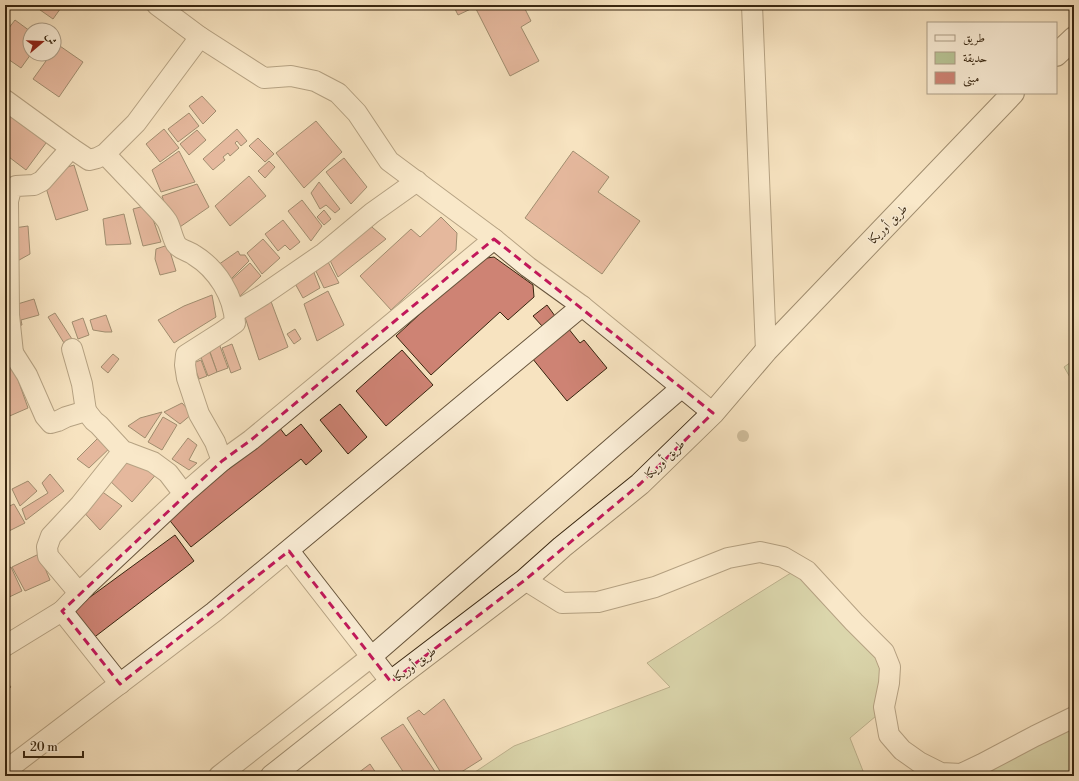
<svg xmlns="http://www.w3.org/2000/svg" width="1079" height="781" font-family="'Libre Bodoni',Amiri,serif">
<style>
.green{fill:#b8c596;stroke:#787552}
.building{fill:#ce8374;stroke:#37250f}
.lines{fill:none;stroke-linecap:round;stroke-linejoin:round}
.street-casing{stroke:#67543b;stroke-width:22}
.secondary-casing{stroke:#37250f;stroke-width:24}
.street{stroke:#faedd6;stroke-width:20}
.secondary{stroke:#faedd6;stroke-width:22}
.tree{fill:#9f9071}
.marked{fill:none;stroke:#c2185b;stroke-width:3;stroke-dasharray:8 5;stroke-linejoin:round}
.labels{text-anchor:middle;stroke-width:3;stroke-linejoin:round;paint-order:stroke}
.street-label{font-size:12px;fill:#37250f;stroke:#faedd6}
</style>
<rect width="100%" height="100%" fill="#f7e3c0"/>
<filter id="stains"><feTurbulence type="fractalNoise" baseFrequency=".005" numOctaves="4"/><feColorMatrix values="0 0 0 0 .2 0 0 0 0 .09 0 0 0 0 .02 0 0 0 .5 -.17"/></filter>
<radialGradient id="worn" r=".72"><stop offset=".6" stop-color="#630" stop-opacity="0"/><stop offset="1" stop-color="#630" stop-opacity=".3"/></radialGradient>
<g class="green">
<path d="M1074,360V384L1064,367Z"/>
<path d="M794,571L883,656L876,716L850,738L865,776H469L514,746L670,687L647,663Z"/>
<path d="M1074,718V776H976Z"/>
</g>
<g class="building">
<path d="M33,5H63L53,19Z"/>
<path d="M453,5H523L531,21L521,27L539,61L510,76L475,7L458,15Z"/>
<path d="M15,20L30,31L31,54L21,68L5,57V33Z"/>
<path d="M57,44L83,62L59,97L33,79L51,54H54V49Z"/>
<path d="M202,96L216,111L203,124L189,106Z"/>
<path d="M5,107L49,139L26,170L5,154Z"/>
<path d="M189,113L199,126L178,142L168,129Z"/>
<path d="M316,121L342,152L304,188L276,153Z"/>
<path d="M164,129L179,148L160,162L146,144Z"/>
<path d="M237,129L247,141L241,146L237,141L235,143L239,148L230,156L228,153L223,157L225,160L213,170L203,159Z"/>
<path d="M197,130L206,140L189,155L180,144Z"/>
<path d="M258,138L274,154L265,162L249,146Z"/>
<path d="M179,151L195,182L161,192L152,170Z"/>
<path d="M573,151L609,177L598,192L640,221L602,274L525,218Z"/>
<path d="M344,158L367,187L351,204L326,172Z"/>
<path d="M269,161L275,167L265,178L258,171Z"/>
<path d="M74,165L88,210L56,220L42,175Z"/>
<path d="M249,176L266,196L230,226L215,206Z"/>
<path d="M319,182L340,209L335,213L326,205L320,209L311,193Z"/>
<path d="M197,184L209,207L174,231L162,196Z"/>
<path d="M302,200L322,226L311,241L288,211Z"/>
<path d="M148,205L161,242L143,246L133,209Z"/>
<path d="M324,210L331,219L324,225L317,217Z"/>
<path d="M124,214L131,244L106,245L103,219Z"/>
<path d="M441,217L457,233L456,250L391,310L360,276L411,229L420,237Z"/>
<path d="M283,220L300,242L290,250L285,245L278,251L265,234Z"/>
<path d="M366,222L386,239L338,277L327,254Z"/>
<path d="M28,226L30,254L12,264L14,228Z"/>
<path d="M263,239L280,258L262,274L247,253Z"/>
<path d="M168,245L176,271L160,275L155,259L156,249Z"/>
<path d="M238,251L240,255H245L249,261L230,280L215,267Z"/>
<path d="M325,256L339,283L324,288L313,265Z"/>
<path d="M494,257L533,285L534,297L508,320L500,312L431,375L396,336L480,259Z"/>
<path d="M250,263L261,276L237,299L229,282Z"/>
<path d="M311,265L320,288L303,298L292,278Z"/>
<path d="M328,291L344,325L317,341L304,304Z"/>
<path d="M212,295L216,317L174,343L158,320L184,306Z"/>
<path d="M269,296L288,347L259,360L243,311Z"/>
<path d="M34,299L39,315L21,320L22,325L17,326L11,306Z"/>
<path d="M547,305L555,316L542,326L533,316Z"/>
<path d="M55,313L72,339L64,343L48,317Z"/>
<path d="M106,315L112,332H105L93,330L90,320Z"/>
<path d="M83,318L89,335L78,339L72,322Z"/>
<path d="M568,328L580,343L584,340L607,368L567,401L532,358Z"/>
<path d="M295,329L301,339L294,344L287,334Z"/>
<path d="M217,338L228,368L217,372L209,349Z"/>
<path d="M232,344L241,369L231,373L222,348Z"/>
<path d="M209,350L217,372L208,376L199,352Z"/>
<path d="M402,350L433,385L386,426L356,391Z"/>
<path d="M113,354L119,359L108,373L101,367Z"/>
<path d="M11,360L28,408L5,418V361Z"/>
<path d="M201,360L207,376L199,379L193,363Z"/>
<path d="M182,403L192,414L180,424L164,412Z"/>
<path d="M340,404L367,437L348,454L320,420Z"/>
<path d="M162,412L145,438L128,426L140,418Z"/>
<path d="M163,417L177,425L162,450L148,442Z"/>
<path d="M301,424L322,451L306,465L301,459L191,547L167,517L279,427L286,436Z"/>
<path d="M102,434L114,444L89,468L77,459Z"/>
<path d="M188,438L197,445L189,460L197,463L189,470L172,459Z"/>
<path d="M125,456L159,471L132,502L106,477Z"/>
<path d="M50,474L64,491L26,520L22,509L48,493L42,483Z"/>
<path d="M28,481L37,491L20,506L12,489Z"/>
<path d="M97,488L122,506L100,530L80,508Z"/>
<path d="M14,504L25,523L5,533V508Z"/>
<path d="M175,535L194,561L92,639L71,611Z"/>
<path d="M39,554L50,580L25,591L12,567Z"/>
<path d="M11,567L22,591L5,599V570Z"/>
<path d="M5,680L11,687L5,692Z"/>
<path d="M444,699L482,759L455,776H443L407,718L419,710L424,715Z"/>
<path d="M403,724L438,776H406L381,738Z"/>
<path d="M370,764L378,776H354Z"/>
</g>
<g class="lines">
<defs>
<g id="street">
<path d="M157,5L200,37L264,78L291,76L315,81L338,93L357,113L389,161L494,239L528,267L582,306L713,413"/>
<path d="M752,5L766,351"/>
<path d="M5,100L71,148L89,160L97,158L105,154L136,123L200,37"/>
<path d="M105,154C118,168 132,182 145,196C152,204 161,212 167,221C171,228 172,237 176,244C180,250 189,251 194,255C217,269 234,296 235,323L222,332L186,355L185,365L187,378L199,414L215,442L222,461"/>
<path d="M235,312L263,295L324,253L372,213L417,181"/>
<path d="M72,349L82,384L86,411"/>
<path d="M13,353L9,315L8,201L11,189L16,186L34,185L42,181L71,148"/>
<path d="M5,355L13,353L27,375L45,416L51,423L58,421L66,417L86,411L94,421L99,425L123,451L129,453L153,462L168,473L184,494"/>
<path d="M289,551L391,682"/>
<path d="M525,580L562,603L598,602L655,587L728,558L760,552L783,557L807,571L854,622L884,652L890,667L889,683L884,707L889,735L902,750L919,762L941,773L961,774L982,764L1035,736L1074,717"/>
<path d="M79,593L48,556L47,547L51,536L80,505L123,451"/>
<path d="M62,611L86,586L184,494L222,461L251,440L494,239"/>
<path d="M5,646L62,611L120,684"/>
<path d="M5,771L214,612L582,306"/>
<path d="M219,776L371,657L681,388"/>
</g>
<g id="secondary">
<path d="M1056,55L1074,38"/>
<path d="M272,776L391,682L525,580L562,547L640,484L713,413L766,351L1013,93"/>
</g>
</defs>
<use href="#street" class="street-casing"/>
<use href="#secondary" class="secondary-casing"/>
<use href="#street" class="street"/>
<use href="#secondary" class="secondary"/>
</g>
<circle class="tree" cx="743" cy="436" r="6"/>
<path d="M0 0H1079V781H0ZM494,239L713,413L640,484L525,580L391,682L289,551L120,684L62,611L222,461L251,440Z" fill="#f7e3c0" fill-opacity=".55" fill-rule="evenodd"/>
<path class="marked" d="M494,239L713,413L640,484L525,580L391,682L289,551L120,684L62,611L222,461L251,440Z"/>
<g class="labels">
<g class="street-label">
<text transform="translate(888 224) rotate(-46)" y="4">طريق أوريكا</text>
<text transform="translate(665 459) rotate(-44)" y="4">طريق أوريكا</text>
<text transform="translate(415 664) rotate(-37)" y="4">طريق أوريكا</text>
</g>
</g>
<rect width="1079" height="781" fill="none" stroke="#f7e3c0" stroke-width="20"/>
<rect x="6" y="6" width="1067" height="769" fill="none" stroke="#37250f" stroke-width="2"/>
<rect x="10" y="10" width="1059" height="761" fill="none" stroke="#37250f"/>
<rect x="927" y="22" width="130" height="72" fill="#faedd6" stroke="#ac9d86"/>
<rect x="935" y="35" width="20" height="6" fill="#faedd6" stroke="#ac9d86"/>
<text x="963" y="42" font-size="12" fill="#37250f">طريق</text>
<rect x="935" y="52" width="20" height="12" fill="#b8c596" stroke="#ac9d86"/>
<text x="963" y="62" font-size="12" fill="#37250f">حديقة</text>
<rect x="935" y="72" width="20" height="12" fill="#ce8374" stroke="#ac9d86"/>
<text x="963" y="82" font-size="12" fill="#37250f">مبنى</text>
<g transform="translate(42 42) rotate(71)"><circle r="19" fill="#faedd6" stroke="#ac9d86"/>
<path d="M0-3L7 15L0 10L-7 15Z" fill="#8f2418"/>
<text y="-6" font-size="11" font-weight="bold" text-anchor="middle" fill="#37250f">ش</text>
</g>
<path d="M24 751v6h59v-6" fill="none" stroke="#37250f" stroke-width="2"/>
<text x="30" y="751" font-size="12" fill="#37250f" stroke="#faedd6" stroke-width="3" paint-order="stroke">20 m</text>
<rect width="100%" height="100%" filter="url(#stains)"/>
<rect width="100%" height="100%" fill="url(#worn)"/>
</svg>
